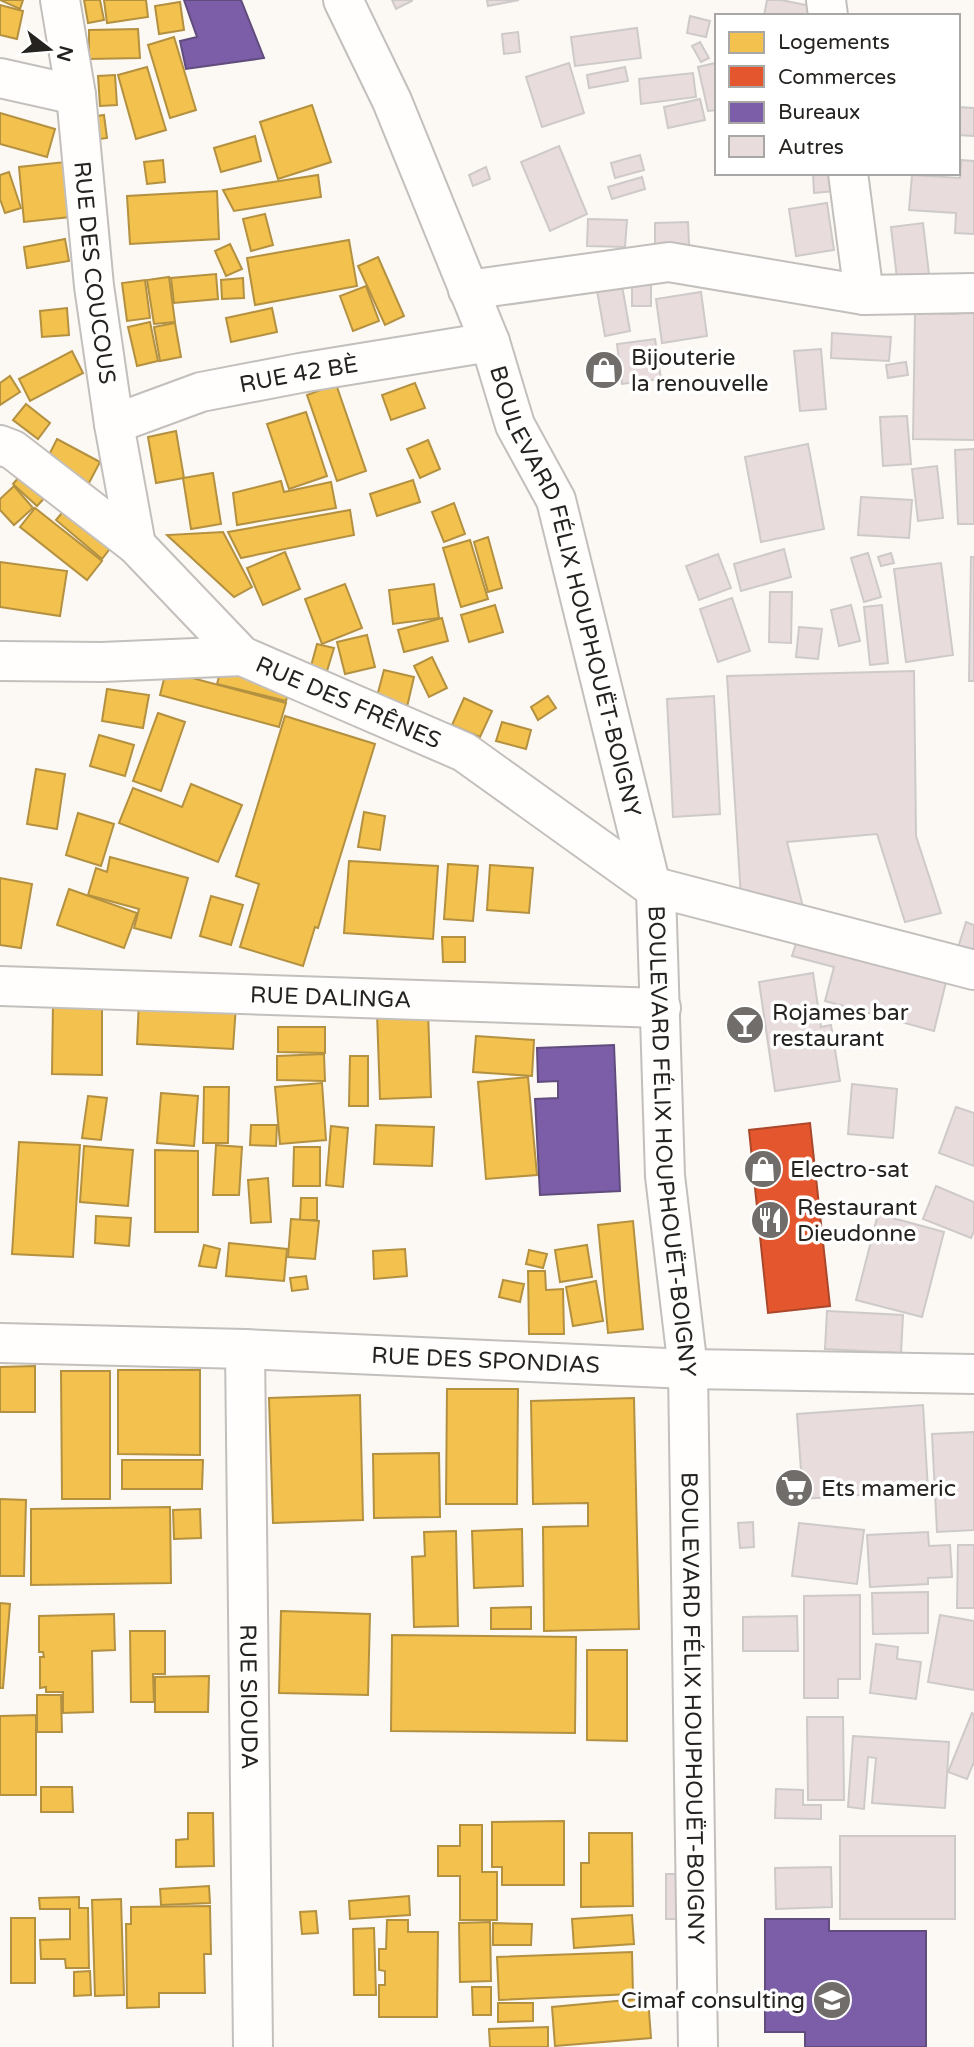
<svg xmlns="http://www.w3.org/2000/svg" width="974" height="2047" font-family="'Varela Round',sans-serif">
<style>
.homes{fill:#f2c14e;stroke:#b49140;stroke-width:2}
.shops{fill:#e4572e;stroke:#ab472a;stroke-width:2}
.offices{fill:#7b5ea7;stroke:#614c7e;stroke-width:2}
.building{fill:#e8dcdd;stroke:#cecac9;stroke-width:2}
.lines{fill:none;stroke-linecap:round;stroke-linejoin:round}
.minor-casing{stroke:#c3bfbc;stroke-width:42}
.minor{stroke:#fffefd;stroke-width:38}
.labels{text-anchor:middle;stroke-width:7;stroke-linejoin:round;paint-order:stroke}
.street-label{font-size:23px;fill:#25221f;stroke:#fff}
.poi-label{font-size:23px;fill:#25221f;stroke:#fff;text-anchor:start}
</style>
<rect width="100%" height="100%" fill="#fcf8f4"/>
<g class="homes">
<path d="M0,0H23L20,9Z"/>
<path d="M84,0H100L104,20L88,23Z"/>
<path d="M104,0H146L148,17L107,23Z"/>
<path d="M180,2L184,30L159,34L155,6Z"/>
<path d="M0,5L23,11L17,39L0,35Z"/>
<path d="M138,29L140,58L89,59V30Z"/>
<path d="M174,37L196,110L170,118L148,45Z"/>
<path d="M147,67L166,130L136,139L118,75Z"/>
<path d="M115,75L117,105L100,106L98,76Z"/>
<path d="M312,105L331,162L278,179L260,122Z"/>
<path d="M0,113L55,129L47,157L0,144Z"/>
<path d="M104,115L107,138L93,140L90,117Z"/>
<path d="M255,136L261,161L221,172L214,148Z"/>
<path d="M163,160L165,182L147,184L144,162Z"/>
<path d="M65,162L70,217L24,222L19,167Z"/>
<path d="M9,172L21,208L5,213L0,199V175Z"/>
<path d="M318,175L321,197L234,211L223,190Z"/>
<path d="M217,191L219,239L130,244L127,196Z"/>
<path d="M265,214L273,245L251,251L243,219Z"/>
<path d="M65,239L69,261L27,268L24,247Z"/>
<path d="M349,240L357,286L255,305L247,258Z"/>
<path d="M230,244L242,269L226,276L215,251Z"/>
<path d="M378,257L404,316L385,325L358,266Z"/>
<path d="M216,274L218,299L174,303L171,278Z"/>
<path d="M169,277L175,322L154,324L147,280Z"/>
<path d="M243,278L244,298L222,299L221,280Z"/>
<path d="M145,280L150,318L127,321L122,283Z"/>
<path d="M366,286L379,321L353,331L340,296Z"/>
<path d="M67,308L69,335L42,337L40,311Z"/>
<path d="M272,308L277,332L231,342L226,318Z"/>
<path d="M150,322L158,361L137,366L128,327Z"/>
<path d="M175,323L181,357L160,361L154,327Z"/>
<path d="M72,351L83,373L30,401L19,379Z"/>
<path d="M10,376L20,392L0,405V383Z"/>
<path d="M415,383L425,408L391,420L382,395Z"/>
<path d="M336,384L366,471L337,481L307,395Z"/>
<path d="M26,404L50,423L38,439L13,420Z"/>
<path d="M306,412L327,476L289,489L267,424Z"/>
<path d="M176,431L184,478L156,483L148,437Z"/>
<path d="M57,439L100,462L89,483L46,461Z"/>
<path d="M428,440L440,469L420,478L407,449Z"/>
<path d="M24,471L49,493L37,506L13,484Z"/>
<path d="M213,473L221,524L191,529L183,478Z"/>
<path d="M413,480L420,502L377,516L370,494Z"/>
<path d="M281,481L284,492L331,482L336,508L237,525L233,493Z"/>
<path d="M14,486L33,508L14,525L0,510V499Z"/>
<path d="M454,503L465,534L444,542L432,512Z"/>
<path d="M67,507L112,546L102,559L56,520Z"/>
<path d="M35,508L102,561L87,580L20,527Z"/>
<path d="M350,510L354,535L241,558L228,532Z"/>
<path d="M223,532L252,587L234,597L167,535Z"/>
<path d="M488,537L502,588L488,592L474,542Z"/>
<path d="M470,540L488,599L461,607L443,548Z"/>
<path d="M285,552L300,589L263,605L247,568Z"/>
<path d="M0,562L67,571L60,616L0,607Z"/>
<path d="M345,584L362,628L322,644L305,599Z"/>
<path d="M434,584L439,618L393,624L389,590Z"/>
<path d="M495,605L503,632L469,642L461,615Z"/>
<path d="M442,618L448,641L404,652L398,630Z"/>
<path d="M367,635L375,667L345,674L337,642Z"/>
<path d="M317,644L334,648L327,671L311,666Z"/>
<path d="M432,657L447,688L429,697L414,666Z"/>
<path d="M221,669L290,686L286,701L217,684Z"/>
<path d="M384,670L414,677L407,707L376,700Z"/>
<path d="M166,671L286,703L279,727L160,695Z"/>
<path d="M107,689L149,695L143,728L102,721Z"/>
<path d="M548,696L556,708L538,720L531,707Z"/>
<path d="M464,698L492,711L480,737L452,725Z"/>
<path d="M158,713L185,722L161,791L133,781Z"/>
<path d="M285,716L375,744L318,928L315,927L303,966L240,947L259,884L236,876Z"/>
<path d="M502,722L531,730L526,749L496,741Z"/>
<path d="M99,735L134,745L125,776L90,766Z"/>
<path d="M36,769L65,774L57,829L27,824Z"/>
<path d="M191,784L242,805L218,862L119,823L133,788L182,807Z"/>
<path d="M364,812L385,816L380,850L358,847Z"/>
<path d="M78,813L114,824L101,866L66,855Z"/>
<path d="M110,857L188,878L171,938L134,928L139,909L88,895L96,868L107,872Z"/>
<path d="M349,861L438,866L433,939L344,933Z"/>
<path d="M448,864L478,866L473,921L444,919Z"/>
<path d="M490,865L533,868L529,913L487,910Z"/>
<path d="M0,878L32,884L21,948L0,945Z"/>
<path d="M69,889L137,913L124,948L57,925Z"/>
<path d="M211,896L243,905L231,945L200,936Z"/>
<path d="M442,937H465V962H443Z"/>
<path d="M139,1001L236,1005L233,1049L137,1044Z"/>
<path d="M53,1002L102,1003V1075L52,1074Z"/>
<path d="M428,1011L431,1097L380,1099L377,1013Z"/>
<path d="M278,1027H325V1053L278,1052Z"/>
<path d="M476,1036L534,1040L532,1076L473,1072Z"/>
<path d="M324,1054L325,1081L277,1080V1056Z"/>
<path d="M350,1056H368V1106H349Z"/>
<path d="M528,1077L537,1175L486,1179L478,1082Z"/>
<path d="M322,1083L326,1140L280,1144L275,1087Z"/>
<path d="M204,1087H229L228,1143H203Z"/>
<path d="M161,1093L198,1096L194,1146L157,1143Z"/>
<path d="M88,1096L107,1098L101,1140L82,1138Z"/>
<path d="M251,1125H277L276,1146L250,1145Z"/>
<path d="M376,1125L434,1127L432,1166L374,1164Z"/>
<path d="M331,1126L348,1128L343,1187L326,1185Z"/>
<path d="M19,1142L80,1145L73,1257L12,1254Z"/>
<path d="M216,1145L242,1147L239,1195H213Z"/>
<path d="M84,1146L133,1150L128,1206L80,1202Z"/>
<path d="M294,1147H320V1186H293Z"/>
<path d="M155,1150L198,1151V1232H155Z"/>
<path d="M268,1178L271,1222L251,1223L248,1180Z"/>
<path d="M301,1198H317V1220H300Z"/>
<path d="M96,1216L131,1218L129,1246L95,1243Z"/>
<path d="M291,1219L319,1221L315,1259L288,1257Z"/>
<path d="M633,1221L643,1329L608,1333L598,1225Z"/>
<path d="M229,1243L287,1249L284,1281L226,1276Z"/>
<path d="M204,1245L220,1249L216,1268L199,1266Z"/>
<path d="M587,1245L592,1277L560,1282L555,1250Z"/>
<path d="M405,1249L407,1276L374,1279L373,1251Z"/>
<path d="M529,1250L547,1254L543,1268L526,1264Z"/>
<path d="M528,1271H545L546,1290L563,1289L564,1334H529Z"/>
<path d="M306,1276L308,1289L292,1291L290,1278Z"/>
<path d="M503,1280L524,1284L520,1302L499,1297Z"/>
<path d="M596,1281L603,1321L573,1326L566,1287Z"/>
<path d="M35,1366V1412H0V1367Z"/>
<path d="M118,1370H200V1455L118,1454Z"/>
<path d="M61,1371H110V1499H62Z"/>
<path d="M447,1389H518L517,1504H446Z"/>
<path d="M360,1395L363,1520L273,1523L269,1398Z"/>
<path d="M634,1398L639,1629L544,1631L543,1527L588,1526V1503L533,1504L531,1401Z"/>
<path d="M439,1453L440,1517L374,1518L373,1454Z"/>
<path d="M122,1460H203L202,1489H122Z"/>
<path d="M0,1499L26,1500L24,1576H0Z"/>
<path d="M170,1507L171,1583L31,1585V1509Z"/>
<path d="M200,1509L201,1538L174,1539L173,1510Z"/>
<path d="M522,1529L523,1586L474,1588L472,1531Z"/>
<path d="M456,1531L458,1626L414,1627L412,1557L425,1556L424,1532Z"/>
<path d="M0,1603L10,1604L3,1688H0Z"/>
<path d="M531,1607V1629H491V1608Z"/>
<path d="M281,1611L370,1614L368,1695L279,1693Z"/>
<path d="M114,1614L115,1650L92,1651L93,1712L63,1713V1692H46V1687L40,1688V1657H44L43,1652H39V1616Z"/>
<path d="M130,1631H165V1674H153L154,1702H131Z"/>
<path d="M392,1635L576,1637L575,1733L391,1731Z"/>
<path d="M587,1650H627V1741L587,1740Z"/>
<path d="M209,1676L208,1712H155V1677Z"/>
<path d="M37,1695H61L62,1732H37Z"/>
<path d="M36,1715V1795H0V1716Z"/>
<path d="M41,1787H72L73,1812H41Z"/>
<path d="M188,1813H213L214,1866L176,1867V1840L188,1839Z"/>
<path d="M564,1821V1885H502V1867H492V1822Z"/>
<path d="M460,1825H482V1872H497V1920H460V1876H438V1846H460Z"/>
<path d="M589,1833H632L633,1906L581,1907V1863H589Z"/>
<path d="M209,1886L210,1903L161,1905L160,1889Z"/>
<path d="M409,1896L410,1915L350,1919L349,1901Z"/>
<path d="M79,1897V1908H88L89,1968H66L65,1959H41L40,1940L70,1939V1909H40L39,1898Z"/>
<path d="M121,1899L124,1995L95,1996L92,1900Z"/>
<path d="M210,1906L211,1954H204L205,1993H159V2007L127,2008L126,1924H131V1907Z"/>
<path d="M316,1911L318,1933L302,1934L300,1912Z"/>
<path d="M632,1915L634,1944L574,1948L572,1919Z"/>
<rect x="11" y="1918" width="24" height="65"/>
<path d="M387,1920H408V1932H438L437,2017H379V1985H385V1971L379,1970V1949H386Z"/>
<path d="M490,1922L491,1981L460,1982L459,1923Z"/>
<path d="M493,1923L532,1924L531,1945H493Z"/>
<path d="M374,1928L376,1995H354L353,1929Z"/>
<path d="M632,1952L633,1994L499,2000L497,1957Z"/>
<path d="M90,1971L91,1995L74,1996V1972Z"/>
<path d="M472,1987H491V2015H473Z"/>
<path d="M648,1998L651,2038L555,2046L552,2007Z"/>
<path d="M498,2003H533V2021L498,2022Z"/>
<path d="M548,2027V2047H490L489,2029Z"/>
</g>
<path class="shops" d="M810,1123L830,1306L768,1313L749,1130Z"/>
<g class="offices">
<path d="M184,0H241L264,58L186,69L180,41L197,37Z"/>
<path d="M614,1045L620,1191L540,1195L535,1099L558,1098V1081L538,1082L537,1048Z"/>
<path d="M765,1919H829V1931H926V2047H805V2032H765Z"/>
</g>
<g class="building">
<path d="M392,0H412V1L396,9Z"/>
<path d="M487,0H519L488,6Z"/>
<path d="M767,0H781L811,6L810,16H764Z"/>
<path d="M690,16L710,21L706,37L687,33Z"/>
<path d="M637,28L641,58L575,66L571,37Z"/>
<path d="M518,32L520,52L504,54L502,34Z"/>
<path d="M700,42L709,58L701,62L692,46Z"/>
<path d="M569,63L584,113L542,127L526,77Z"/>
<path d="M715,63L717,110L708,111L698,67Z"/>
<path d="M625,67L628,81L589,88L587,75Z"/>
<path d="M693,73L696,97L641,104L639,79Z"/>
<path d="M700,99L705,120L668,128L664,107Z"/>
<path d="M958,107L974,108V136L958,135Z"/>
<path d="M559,146L587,214L550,231L521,162Z"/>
<path d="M640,155L644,170L615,178L611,163Z"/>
<path d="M961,160L974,161V234L955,233L956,213L909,210L912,175L960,178Z"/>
<path d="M486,167L490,179L473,186L469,175Z"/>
<path d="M813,173H834L835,191L814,193Z"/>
<path d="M642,177L645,189L612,199L608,187Z"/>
<path d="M827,203L834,250L796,256L789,209Z"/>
<path d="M588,219L627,220L625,247L587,246Z"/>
<path d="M688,222L689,245H655V223Z"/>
<path d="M923,223L930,283L898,287L891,227Z"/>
<path d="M651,279V306H632V280Z"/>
<path d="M621,280L630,331L605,336L596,285Z"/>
<path d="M701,292L707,336L662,343L656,299Z"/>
<path d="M958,296H974V440L913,439L915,313L958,314Z"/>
<path d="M832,333L891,337L889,361L831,358Z"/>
<path d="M655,339L661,379L622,384L617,344Z"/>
<path d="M821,349L826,409L800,411L794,351Z"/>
<path d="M906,362L908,375L888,378L886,365Z"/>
<path d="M907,416L911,464L883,466L880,417Z"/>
<path d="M808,444L824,529L761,542L745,457Z"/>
<path d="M974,449V524H958L955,450Z"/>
<path d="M937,466L943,518L918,521L912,469Z"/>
<path d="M861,497L912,500L909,538L858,535Z"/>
<path d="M784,549L791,577L741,591L734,564Z"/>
<path d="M868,553L881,597L864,602L851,558Z"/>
<path d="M891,553L894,563L881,566L878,557Z"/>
<path d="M718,554L731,588L699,600L686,566Z"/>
<path d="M971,557H974V681H969Z"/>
<path d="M941,563L953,655L906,662L894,569Z"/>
<path d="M770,592H792L791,643L769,642Z"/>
<path d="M732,598L750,651L718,662L700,609Z"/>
<path d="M851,605L860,641L839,646L831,610Z"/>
<path d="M882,605L888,663L870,665L864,607Z"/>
<path d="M799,627L822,629L818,659L796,657Z"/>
<path d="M914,671L916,836L941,913L905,922L877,834L787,842L803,907L741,898L727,676Z"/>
<path d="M714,696L720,814L673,817L667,699Z"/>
<path d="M966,922L974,925V960L956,954Z"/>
<path d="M798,937L947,978L934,1031L825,1001L834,967L792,956Z"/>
<path d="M813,973L821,1027L831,1025L840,1081L775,1091L759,982Z"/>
<path d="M852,1084L897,1089L893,1138L848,1134Z"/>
<path d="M956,1107L974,1113V1166L939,1153Z"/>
<path d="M936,1186L974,1202V1231L971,1238L923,1219Z"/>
<path d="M878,1214L944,1232L922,1317L856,1300Z"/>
<path d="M827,1311L903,1315L901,1353L825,1349Z"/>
<path d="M923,1405L928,1490L803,1499L797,1414Z"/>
<path d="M974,1432V1530L937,1532L932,1434Z"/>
<path d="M753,1522L754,1547L740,1548L738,1523Z"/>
<path d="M799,1523L864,1530L857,1584L792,1576Z"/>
<path d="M928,1532L929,1546L950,1545L952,1577L928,1578V1584L870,1587L867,1535Z"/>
<path d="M958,1545H974V1608H957Z"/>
<path d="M928,1592V1633L873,1634L872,1593Z"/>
<path d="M860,1595V1679H838V1698H804V1596Z"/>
<path d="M940,1615L974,1621V1690L928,1682Z"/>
<path d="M797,1616L798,1651H743V1617Z"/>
<path d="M876,1644L898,1647L897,1659L921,1662L916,1699L870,1693Z"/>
<path d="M972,1713L974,1714V1765L973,1764L967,1779L948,1772Z"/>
<path d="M807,1717H843L844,1800H808Z"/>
<path d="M853,1736L949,1742L945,1808L872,1803L876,1758L868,1757L864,1809L848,1807Z"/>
<path d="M776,1789L803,1790V1805H821V1819L775,1818Z"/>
<rect x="840" y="1836" width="115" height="83"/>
<path d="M831,1867L832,1907L776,1909L775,1868Z"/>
<path d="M666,1874H684L685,1919H666Z"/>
</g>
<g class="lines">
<defs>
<g id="minor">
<path id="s1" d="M60,0L76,95L94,286L114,424L136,545"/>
<path id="s2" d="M343,0L392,101L490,342L515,425L556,500L651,886L656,891L665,1176L688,1369L698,2047"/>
<path d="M826,0L828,16"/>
<path d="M0,78L76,95"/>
<path d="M848,173L864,295"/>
<path d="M468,290L669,262L864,295L974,293"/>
<path id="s3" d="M114,424L201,392L300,373L490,342"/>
<path id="s4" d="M0,445L13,450L136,545L242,656L464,752L651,886L974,970"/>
<path d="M0,661L102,662L242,656"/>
<path id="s5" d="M0,986L661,1008"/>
<path id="s6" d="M0,1343L245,1349L688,1369L974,1374"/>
<path id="s7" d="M245,1349L253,2047"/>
</g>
</defs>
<use href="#minor" class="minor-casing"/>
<use href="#minor" class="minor"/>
</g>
<defs>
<symbol id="shop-disc" viewBox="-11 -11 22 22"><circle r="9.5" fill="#706d6a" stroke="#fff"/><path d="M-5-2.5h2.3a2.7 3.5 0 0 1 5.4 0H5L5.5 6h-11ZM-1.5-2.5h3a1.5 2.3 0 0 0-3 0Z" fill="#fff"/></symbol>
<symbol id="bar-disc" viewBox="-11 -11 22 22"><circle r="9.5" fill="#706d6a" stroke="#fff"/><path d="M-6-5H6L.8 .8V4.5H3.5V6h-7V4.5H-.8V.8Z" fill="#fff"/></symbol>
<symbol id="restaurant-disc" viewBox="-11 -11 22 22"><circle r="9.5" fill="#706d6a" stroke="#fff"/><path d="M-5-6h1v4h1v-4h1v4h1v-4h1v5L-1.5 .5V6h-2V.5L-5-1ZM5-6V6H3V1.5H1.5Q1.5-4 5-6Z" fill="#fff"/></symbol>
<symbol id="supermarket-disc" viewBox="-11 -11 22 22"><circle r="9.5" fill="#706d6a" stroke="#fff"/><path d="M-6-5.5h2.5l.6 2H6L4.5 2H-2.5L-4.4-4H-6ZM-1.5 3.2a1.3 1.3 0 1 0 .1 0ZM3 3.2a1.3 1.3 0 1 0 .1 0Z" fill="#fff"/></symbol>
<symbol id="school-disc" viewBox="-11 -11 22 22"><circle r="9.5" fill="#706d6a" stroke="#fff"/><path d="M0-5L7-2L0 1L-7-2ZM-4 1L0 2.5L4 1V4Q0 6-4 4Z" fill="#fff"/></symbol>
</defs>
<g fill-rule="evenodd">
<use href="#shop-disc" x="582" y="348" width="44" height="44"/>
<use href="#bar-disc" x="723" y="1003" width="44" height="44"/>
<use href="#shop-disc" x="741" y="1147" width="44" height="44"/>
<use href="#restaurant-disc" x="748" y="1198" width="44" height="44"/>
<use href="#supermarket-disc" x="772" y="1466" width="44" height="44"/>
<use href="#school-disc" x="810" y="1978" width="44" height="44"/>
</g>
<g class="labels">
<g class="street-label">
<text dy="8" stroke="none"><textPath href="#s1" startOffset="275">RUE DES COUCOUS</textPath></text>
<text dy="8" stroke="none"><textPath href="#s3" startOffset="192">RUE 42 BÈ</textPath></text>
<text dy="8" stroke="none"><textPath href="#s2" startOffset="634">BOULEVARD FÉLIX HOUPHOUËT-BOIGNY</textPath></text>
<text dy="8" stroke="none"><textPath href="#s4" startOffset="439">RUE DES FRÊNES</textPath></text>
<text dy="8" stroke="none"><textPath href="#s5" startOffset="331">RUE DALINGA</textPath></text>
<text dy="8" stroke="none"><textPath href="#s2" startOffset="1200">BOULEVARD FÉLIX HOUPHOUËT-BOIGNY</textPath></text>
<text dy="8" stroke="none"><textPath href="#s6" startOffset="486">RUE DES SPONDIAS</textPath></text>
<text dy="8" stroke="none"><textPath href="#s7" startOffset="348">RUE SIOUDA</textPath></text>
<text dy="8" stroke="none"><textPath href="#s2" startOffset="1768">BOULEVARD FÉLIX HOUPHOUËT-BOIGNY</textPath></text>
</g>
<g class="poi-label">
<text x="631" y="365">Bijouterie<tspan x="631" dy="26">la renouvelle</tspan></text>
<text x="772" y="1020">Rojames bar<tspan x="772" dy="26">restaurant</tspan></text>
<text x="790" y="1177">Electro-sat</text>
<text x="797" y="1215">Restaurant<tspan x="797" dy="26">Dieudonne</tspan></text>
<text x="821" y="1496">Ets mameric</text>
<text x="805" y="2008" text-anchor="end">Cimaf consulting</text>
</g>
</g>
<rect x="715" y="14" width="245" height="161" fill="#ffffff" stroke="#a8a7a5" stroke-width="2"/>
<rect x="729" y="32" width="35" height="21" fill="#f2c14e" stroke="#a8a7a5" stroke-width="2"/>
<text x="778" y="49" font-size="21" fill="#25221f">Logements</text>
<rect x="729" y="66" width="35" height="21" fill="#e4572e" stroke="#a8a7a5" stroke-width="2"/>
<text x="778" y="84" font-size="21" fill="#25221f">Commerces</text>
<rect x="729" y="102" width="35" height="21" fill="#7b5ea7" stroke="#a8a7a5" stroke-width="2"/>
<text x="778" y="119" font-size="21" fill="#25221f">Bureaux</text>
<rect x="729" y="136" width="35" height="21" fill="#e8dcdd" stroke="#a8a7a5" stroke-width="2"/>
<text x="778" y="154" font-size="21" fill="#25221f">Autres</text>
<g transform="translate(49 49) rotate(106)" stroke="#ffffff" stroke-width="5" paint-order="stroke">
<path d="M0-5L12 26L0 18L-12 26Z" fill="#25221f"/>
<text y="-10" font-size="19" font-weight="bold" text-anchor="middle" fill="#25221f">N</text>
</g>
</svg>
